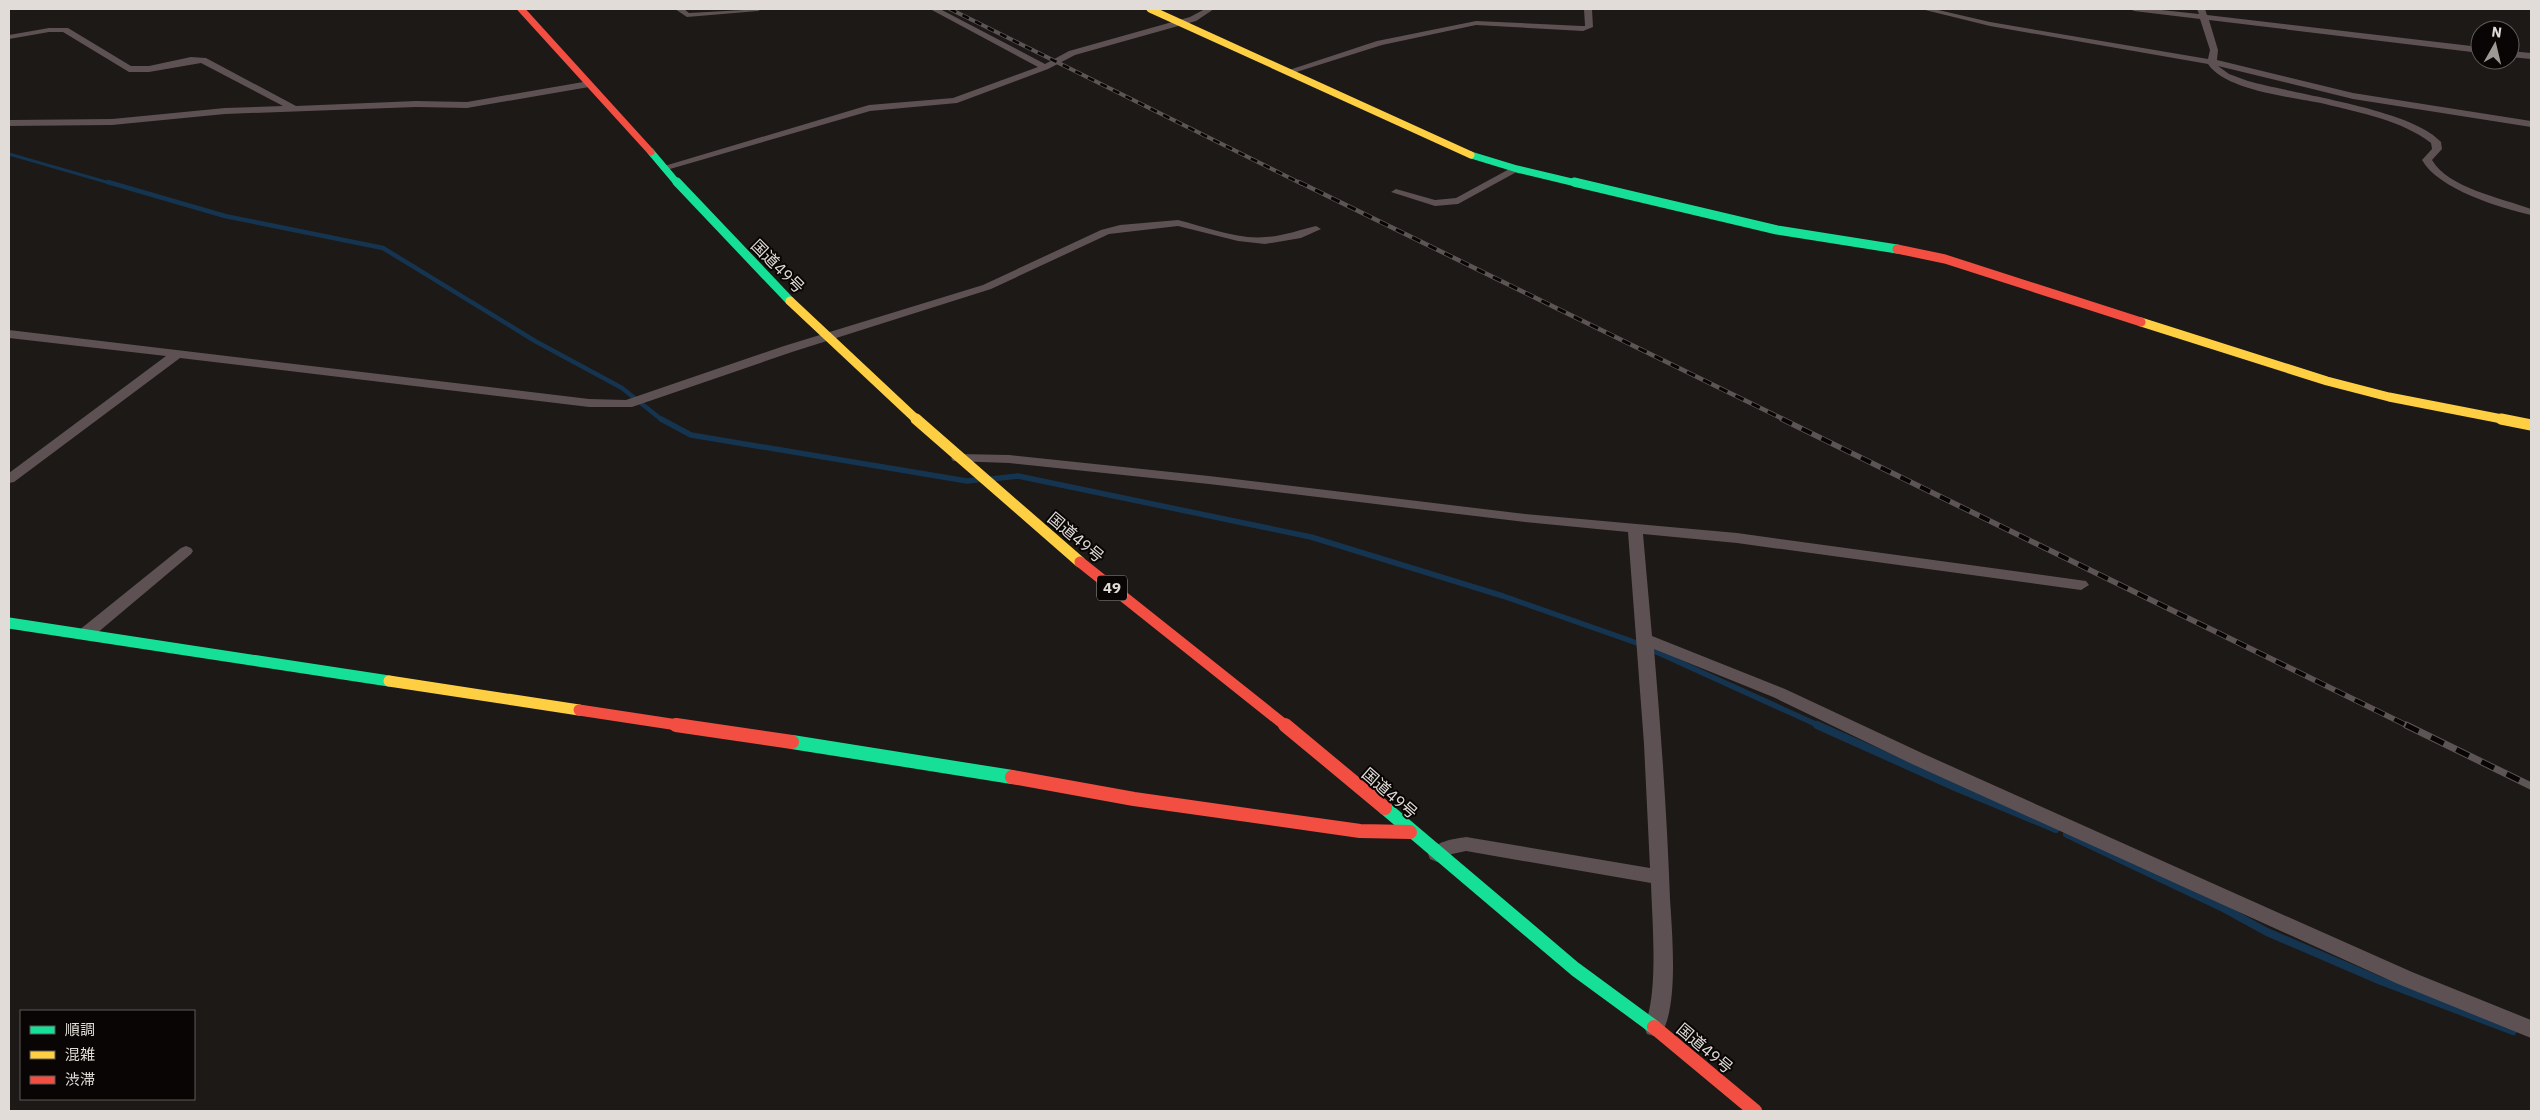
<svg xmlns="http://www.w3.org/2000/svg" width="2540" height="1120" font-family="'IBM Plex Sans','Noto Sans JP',sans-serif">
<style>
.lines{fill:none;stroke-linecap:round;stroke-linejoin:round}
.stream-far3{stroke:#153450;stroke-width:3}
.stream-far2{stroke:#153450;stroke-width:4.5}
.stream-far1{stroke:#153450;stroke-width:5.5}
.stream{stroke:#153450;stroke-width:8}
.street{fill:#5d5153;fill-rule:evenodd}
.fast-far3{stroke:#16e098;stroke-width:7}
.fast-far2{stroke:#16e098;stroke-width:9}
.fast-far1{stroke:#16e098;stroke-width:11}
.fast{stroke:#16e098;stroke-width:14}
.slow-far2{stroke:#ffcf43;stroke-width:7}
.slow-far1{stroke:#ffcf43;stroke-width:9}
.slow{stroke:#ffcf43;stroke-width:11}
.jam-far3{stroke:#f24e42;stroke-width:7}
.jam-far2{stroke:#f24e42;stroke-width:9}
.jam-far1{stroke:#f24e42;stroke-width:11}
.jam{stroke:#f24e42;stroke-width:14}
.rail-far3-casing{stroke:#5d5555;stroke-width:4}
.rail-far2-casing{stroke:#5d5555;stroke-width:4.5}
.rail-far1-casing{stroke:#5d5555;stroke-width:5.5}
.rail-casing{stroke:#5d5555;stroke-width:7}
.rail-far3{stroke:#080504;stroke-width:2.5;stroke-dasharray:7;stroke-linecap:butt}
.rail-far2{stroke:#080504;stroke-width:3;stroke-dasharray:9;stroke-linecap:butt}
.rail-far1{stroke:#080504;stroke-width:4;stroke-dasharray:11;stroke-linecap:butt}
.rail{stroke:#080504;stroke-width:5;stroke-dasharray:14;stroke-linecap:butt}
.labels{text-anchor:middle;stroke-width:4;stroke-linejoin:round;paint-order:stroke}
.shield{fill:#080504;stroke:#a09c98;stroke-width:1}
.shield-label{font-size:15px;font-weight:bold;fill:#e1dcd7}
.street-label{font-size:16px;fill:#e1dcd7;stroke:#080504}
</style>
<rect width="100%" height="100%" fill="#1c1916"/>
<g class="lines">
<path class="stream-far3" d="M9,154L113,184"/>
<path class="stream-far2" d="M108,182L225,216L383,248L535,341L622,388L662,420"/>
<g class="stream-far1">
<path d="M661,419L691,435L967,481L977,480"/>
<path d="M991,479L1018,476L1311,537L1503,596L1637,643L1820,726"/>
</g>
<g class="stream">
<path d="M1817,725L1955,787L2056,829"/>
<path d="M2067,834L2225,909L2267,932L2381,981L2513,1031"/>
</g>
<g class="street">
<path d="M675,9H684L689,13L762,9L758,11L687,17Z"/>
<path d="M930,9H940L1045,64L1069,51L1190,17L1205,9H1214L1196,21L1075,55L1048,69L957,103L870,111L670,169L661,167L869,105L953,98L1038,67Z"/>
<path d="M1584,9H1592L1593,27L1583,31L1476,25L1382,45L1290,74L1286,71L1377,41L1476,21L1582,26H1585Z"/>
<path d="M1921,9H1934L1990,22L2208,59L2210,50L2200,19L2134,11L2130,9H2152L2199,14L2197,9H2205L2207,15L2480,47V53L2209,20L2218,50L2217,60L2353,93L2531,121V127L2353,99L2218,66L2229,74L2248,81C2293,94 2412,109 2441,142L2442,149L2432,160C2448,188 2502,198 2531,209V215C2500,208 2438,189 2422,160L2432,149L2431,143C2401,120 2361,113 2325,104C2293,97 2226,91 2208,64L1990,26Z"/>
<path d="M49,28H68L131,66H149L191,57L206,58L296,106L416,101L467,102L589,81L593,84L589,87L467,108L416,107L225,114L112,125L9,126V120L112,119L225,108L283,106L201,63L149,72H129L63,32H49L9,39V35Z"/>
<path d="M2510,51L2531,53V59L2510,57Z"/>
<path d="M1513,167L1522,169L1458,204L1435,206L1391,192L1396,189L1435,200L1456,198Z"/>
<path d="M1178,220C1206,227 1238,240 1266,237C1284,236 1299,230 1316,226L1321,229L1301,238L1265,244L1238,241L1178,226L1109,234L991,289L792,352L632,407H589L180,358L14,482L9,483V473L166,356L9,338V330L589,399L626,400L784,346L983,285L1101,230L1120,225Z"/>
<path d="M958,454L1009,455L1209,476L1525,514L1737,533L2086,581L2089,585L2081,590L1737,543L1643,534L1652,636L1785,689L1924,754L2223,888L2412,972L2531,1020V1038L2398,984L1912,764L1773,697L1654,649C1661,732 1667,815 1670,899C1672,932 1679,1007 1661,1034L1654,1036L1647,1034L1644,1027C1659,993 1652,922 1651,883L1466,851L1452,854L1437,862L1430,859L1428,854C1435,841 1453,839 1466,837L1650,868L1644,744L1628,532L1525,522L1209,484L1009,463L953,461L951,458Z"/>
<path d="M186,546L191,548L193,551L191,554L90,639H78L76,635L78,631L181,548Z"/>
</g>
<g class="fast-far3">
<path d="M651,152L678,184"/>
<path d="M1471,155L1517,169L1580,184"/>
</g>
<g class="fast-far2">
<path d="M677,182L790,301"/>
<path d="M1574,182L1777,230L1897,249"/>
</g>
<path class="fast-far1" d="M9,623L389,681"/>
<g class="fast">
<path d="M792,742L1012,777"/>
<path d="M1385,808L1575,969L1654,1027"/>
</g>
<path class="slow-far2" d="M1150,9L1471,155"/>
<g class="slow-far1">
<path d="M790,301L917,420"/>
<path d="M2141,322L2327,381L2389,397L2507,420"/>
</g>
<g class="slow">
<path d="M916,419L1080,562"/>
<path d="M2501,419L2531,425"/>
<path d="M389,681L579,710"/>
</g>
<path class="jam-far3" d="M521,9L651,152"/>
<path class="jam-far2" d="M1897,249L1945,259L2141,322"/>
<g class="jam-far1">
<path d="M1080,562L1286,726"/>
<path d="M579,710L684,726"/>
</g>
<g class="jam">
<path d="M676,725L792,742"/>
<path d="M1285,725L1385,808"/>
<path d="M1012,777L1134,799L1360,831L1410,832"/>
<path d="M1654,1027L1755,1111"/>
</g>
<defs>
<path id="rail-far3" d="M950,9L1302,184"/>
<path id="rail-far2" d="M1299,182L1785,420"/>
<path id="rail-far1" d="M1782,419L2408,726"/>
<path id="rail" d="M2406,725L2531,786"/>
</defs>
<use href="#rail-far3" class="rail-far3-casing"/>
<use href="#rail-far2" class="rail-far2-casing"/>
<use href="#rail-far1" class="rail-far1-casing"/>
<use href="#rail" class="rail-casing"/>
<use href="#rail-far3" class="rail-far3"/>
<use href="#rail-far2" class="rail-far2"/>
<use href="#rail-far1" class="rail-far1"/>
<use href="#rail" class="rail"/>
</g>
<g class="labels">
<rect class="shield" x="1097" y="575.5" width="30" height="25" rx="4"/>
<g class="shield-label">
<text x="1112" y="593">49</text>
</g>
<g class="street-label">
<text transform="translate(778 266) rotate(45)" y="6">国道49号</text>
<text transform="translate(1076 537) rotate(40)" y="6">国道49号</text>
<text transform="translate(1390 793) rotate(41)" y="6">国道49号</text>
<text transform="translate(1705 1048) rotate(40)" y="6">国道49号</text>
</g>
</g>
<rect width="2540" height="1120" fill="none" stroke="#e1dcd7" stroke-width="20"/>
<rect x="20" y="1010" width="175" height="90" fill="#080504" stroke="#5f5b58"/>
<rect x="30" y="1026" width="25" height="8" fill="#16e098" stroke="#5f5b58"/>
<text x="65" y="1035" font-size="15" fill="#e1dcd7">順調</text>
<rect x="30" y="1051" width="25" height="8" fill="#ffcf43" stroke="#5f5b58"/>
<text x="65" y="1060" font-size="15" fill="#e1dcd7">混雑</text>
<rect x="30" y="1076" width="25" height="8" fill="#f24e42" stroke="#5f5b58"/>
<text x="65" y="1085" font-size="15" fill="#e1dcd7">渋滞</text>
<g transform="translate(2495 45) rotate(8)"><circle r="24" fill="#080504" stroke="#5f5b58"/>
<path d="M0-4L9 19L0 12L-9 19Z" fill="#9c9893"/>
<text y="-8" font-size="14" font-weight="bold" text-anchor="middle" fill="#e1dcd7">N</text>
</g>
</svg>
